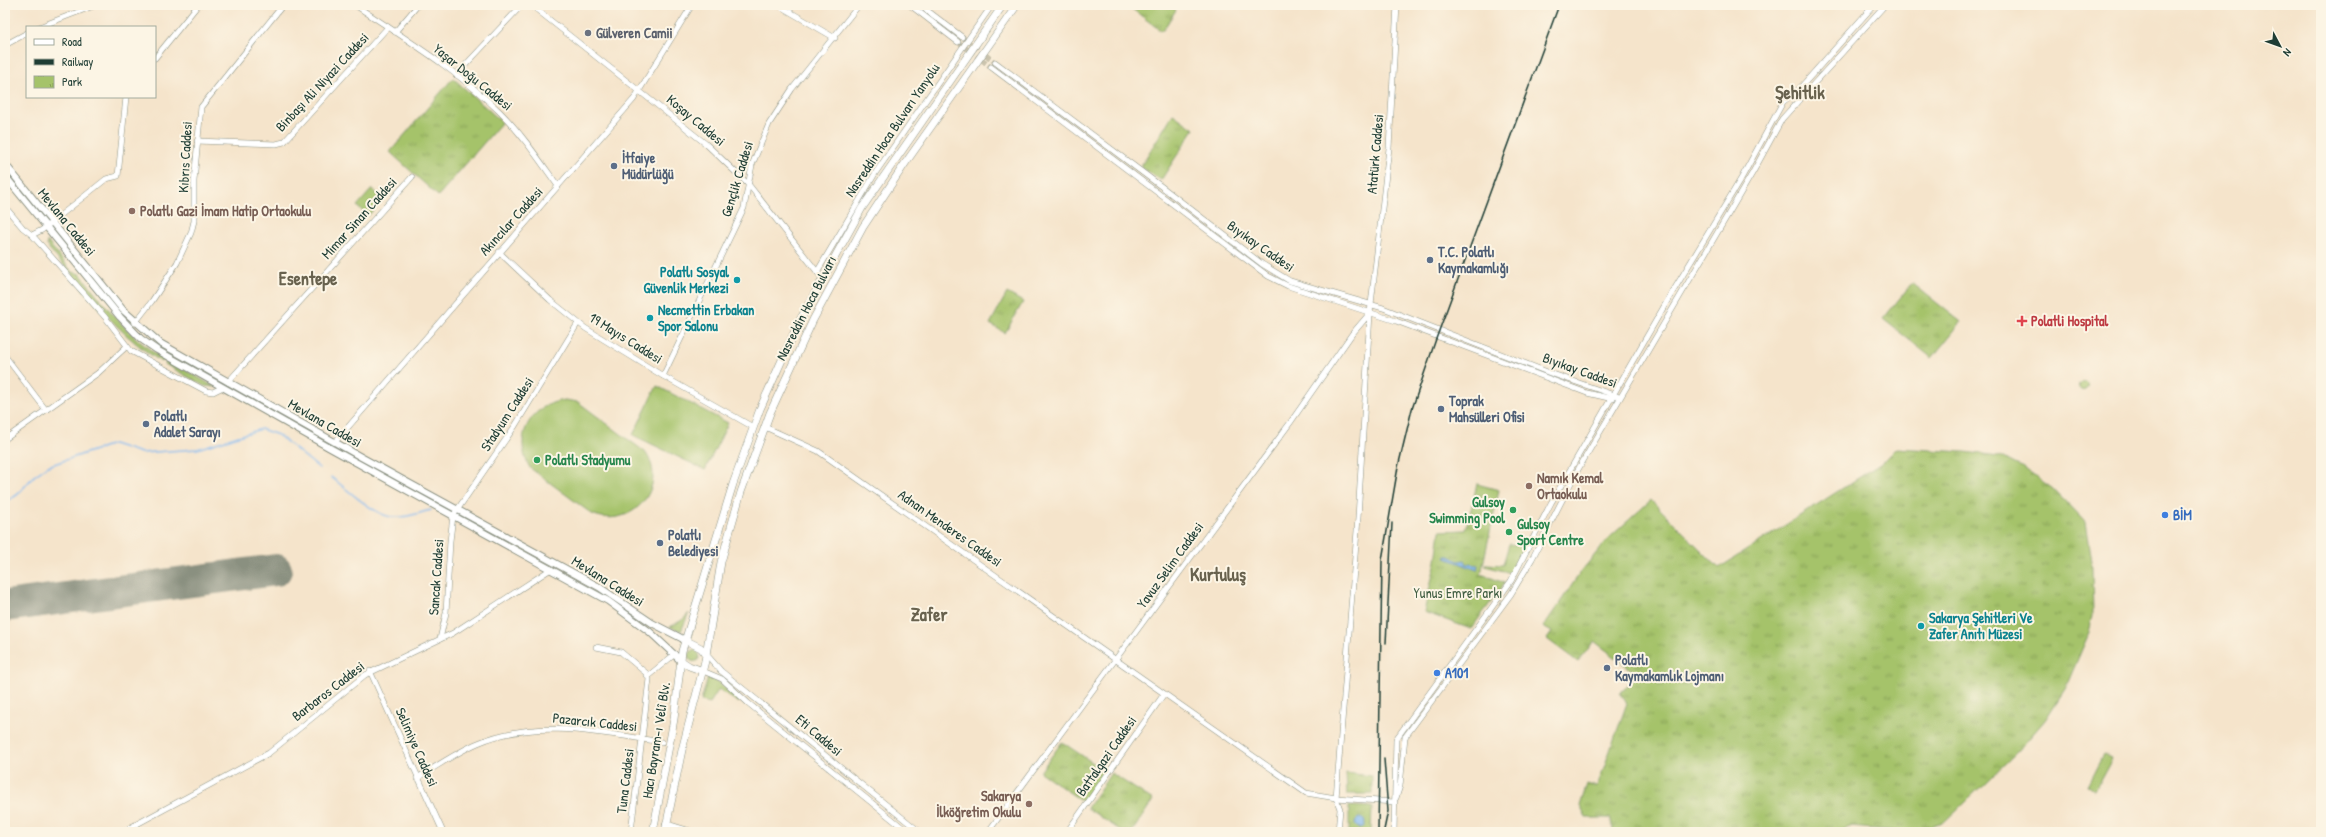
<svg xmlns="http://www.w3.org/2000/svg" width="2326" height="837" font-family="'Patrick Hand',sans-serif">
<style>
.green{fill:#a5c36a;stroke:#62804f}
.park{fill:url(#park-tufts);stroke:#62804f}
.water{fill:url(#water-ripples);stroke:#507a92}
.lines{fill:none;stroke-linecap:round;stroke-linejoin:round}
.stream{stroke:#80b8f0;stroke-width:1.5}
.runway{stroke:#8a9080;stroke-width:32}
.tertiary-tunnel{stroke:#cac3ad;stroke-width:5;stroke-dasharray:5 2.5;stroke-linecap:butt}
.tertiary-casing{stroke:#8a9080;stroke-width:6}
.secondary-casing{stroke:#8a9080;stroke-width:7}
.primary-casing{stroke:#8a9080;stroke-width:8}
.trunk-casing{stroke:#8a9080;stroke-width:8}
.tertiary{stroke:#fff;stroke-width:5}
.secondary{stroke:#fff;stroke-width:5.5}
.primary{stroke:#fff;stroke-width:6}
.trunk{stroke:#fff;stroke-width:7}
.rail{stroke:#1f3d34;stroke-width:1.5}
.worship-dot{fill:#6b7280;stroke:#fcf5e5;stroke-width:1.5}
.service-dot{fill:#5c6f8a;stroke:#fcf5e5;stroke-width:1.5}
.education-dot{fill:#8d6e63;stroke:#fcf5e5;stroke-width:1.5}
.culture-dot{fill:#0f9aa8;stroke:#fcf5e5;stroke-width:1.5}
.health-dot{fill:#e0444e;stroke:#fcf5e5;stroke-width:1.5}
.leisure-dot{fill:#2e9e5b;stroke:#fcf5e5;stroke-width:1.5}
.shop-dot{fill:#3f7fe0;stroke:#fcf5e5;stroke-width:1.5}
.labels{text-anchor:middle;stroke-width:4;stroke-linejoin:round;paint-order:stroke}
.worship-label{font-size:14px;font-weight:bold;fill:#5b616d;stroke:#fcf5e5;text-anchor:start}
.street-label{font-size:14px;fill:#1f3d34;stroke:#fcf5e5}
.service-label{font-size:14px;font-weight:bold;fill:#4e5e75;stroke:#fcf5e5;text-anchor:start}
.education-label{font-size:14px;font-weight:bold;fill:#785e54;stroke:#fcf5e5;text-anchor:start}
.culture-label{font-size:14px;font-weight:bold;fill:#0d838f;stroke:#fcf5e5;text-anchor:start}
.health-label{font-size:14px;font-weight:bold;fill:#be3a42;stroke:#fcf5e5;text-anchor:start}
.leisure-label{font-size:14px;font-weight:bold;fill:#27864d;stroke:#fcf5e5;text-anchor:start}
.shop-label{font-size:14px;font-weight:bold;fill:#366cbe;stroke:#fcf5e5;text-anchor:start}
.park-label{font-size:14px;fill:#405e42;stroke:#fcf5e5}
.district-label{font-size:18px;font-weight:bold;fill:#68624e;stroke:#fcf5e5}
</style>
<defs>
<pattern id="park-tufts" width="24" height="20" patternUnits="userSpaceOnUse"><rect width="24" height="20" fill="#a5c36a"/><path d="M3 7l-1-3M5 7V3M7 7l1-3M15 17l-1-3M17 17v-4M19 17l1-3" fill="none" stroke="#86a058"/></pattern>
<pattern id="water-ripples" width="26" height="14" patternUnits="userSpaceOnUse"><rect width="26" height="14" fill="#80b8f0"/><path d="M2 4q2-2 4 0t4 0M15 11q2-2 4 0t4 0" fill="none" stroke="#6897c3"/></pattern>
</defs>
<rect width="100%" height="100%" fill="#fcf5e5"/>
<filter id="ink" filterUnits="userSpaceOnUse"><feTurbulence type="fractalNoise" baseFrequency=".025" numOctaves="2"/><feDisplacementMap in="SourceGraphic" scale="8" xChannelSelector="R" yChannelSelector="G"/><feConvolveMatrix kernelMatrix="1 2 1 2 8 2 1 2 1" color-interpolation-filters="sRGB"/></filter>
<filter id="wash" filterUnits="userSpaceOnUse"><feTurbulence type="fractalNoise" baseFrequency=".012" numOctaves="4" result="noise"/><feDisplacementMap in="SourceGraphic" scale="16" xChannelSelector="R" yChannelSelector="G"/><feGaussianBlur stdDeviation="0.9" result="paint"/><feColorMatrix in="noise" values="0 0 0 0 0 0 0 0 0 0 0 0 0 0 0 0 0 1.4 0 .05"/><feComposite in="paint" operator="in"/></filter>
<g filter="url(#wash)">
<rect width="100%" height="100%" fill="#f5e4cb"/>
<g class="green">
<path d="M372,189L383,199L368,216L357,206Z"/>
<path d="M47,241L72,272L80,274C106,306 129,338 164,359L162,362C116,334 82,287 47,246Z"/>
<path d="M167,360L215,387L204,386L165,364Z"/>
<path d="M657,386L728,423L705,470L633,435Z"/>
<path d="M565,400L578,402L645,452C670,486 632,531 592,514L530,468C512,438 530,404 565,400Z"/>
<path d="M1509,544L1524,546L1511,573L1485,566L1486,564L1503,565Z"/>
<path d="M689,613L681,631L670,627L682,620Z"/>
<circle cx="694" cy="656" r="5.5"/>
<path d="M708,677L720,683L740,702H737L719,689L710,703L701,701Z"/>
<path d="M2103,755L2112,759L2095,790L2087,786Z"/>
</g>
<g class="park">
<path d="M1127,5H1172L1176,10L1163,30H1160Z"/>
<path d="M453,78L502,122L438,196L390,152Z"/>
<path d="M1173,114L1194,129L1161,180L1142,168V164Z"/>
<path d="M1912,283L1961,322L1932,358L1883,319Z"/>
<path d="M1007,293L1023,302L1005,333L990,324Z"/>
<circle cx="2083" cy="386" r="4.5"/>
<path d="M1896,448L1965,452L1999,456L2025,469L2053,489L2085,522L2092,568L2093,617L2089,633L2065,689L2045,720L2018,751L1943,823L1913,832L1849,827L1836,832H1614L1610,818H1586L1580,806L1587,784L1597,787L1627,703L1620,694L1636,673L1594,641L1578,662L1547,639L1552,632L1543,627L1583,569L1609,538L1651,500L1719,568L1880,464Z"/>
<path d="M1477,484L1499,490L1481,574L1505,583L1471,629L1424,612L1436,561L1440,531L1466,530Z"/>
<path d="M1062,742L1105,771L1083,802L1040,772Z"/>
<path d="M1111,773L1153,800L1132,832H1123L1087,808Z"/>
<path d="M1346,773L1372,776V794H1347Z"/>
<path d="M1349,806L1372,807L1371,832H1349Z"/>
</g>
<g class="water">
<path d="M1445,556H1450L1458,561L1465,560L1467,564L1478,565L1477,570L1446,558Z"/>
<circle cx="1360" cy="823" r="5"/>
</g>
<g class="lines">
<g class="stream">
<path d="M331,477C347,489 373,514 391,517C404,519 418,513 431,510"/>
<path d="M5,502L17,495L34,476L48,466L113,444L141,453L197,449L261,429L278,435L319,468"/>
</g>
<path class="runway" d="M5,606L276,570"/>
</g>
</g>
<g filter="url(#ink)">
<g class="lines">
<g class="tertiary-tunnel">
<path d="M962,37L995,62"/>
<path d="M958,42L991,67"/>
</g>
<defs>
<g id="tertiary">
<path d="M355,5C404,38 457,70 500,112C522,134 540,161 558,186"/>
<path d="M531,5L706,144L749,185L822,278"/>
<path d="M778,5L835,38"/>
<path d="M910,5L958,42"/>
<path d="M920,5L962,37"/>
<path d="M39,27L96,5"/>
<path d="M395,32L418,5"/>
<path d="M5,45L27,33"/>
<path d="M155,58L198,5"/>
<path d="M995,62L1162,187L1262,264L1290,281L1383,308L1550,373L1617,396"/>
<path d="M991,67L1268,276L1288,286L1396,321L1587,393L1613,399"/>
<path d="M456,75L522,5"/>
<path d="M197,141L276,144L284,142L388,27"/>
<path d="M5,207L23,228L32,235L42,230L106,179L118,176L126,97"/>
<path d="M32,235L105,317L131,351L206,391L213,392L221,388"/>
<path d="M499,252L550,300L585,328L663,376L753,427"/>
<path d="M817,272L876,172L992,5"/>
<path d="M135,323L152,301L177,263L191,233L194,221V181L201,107L283,5"/>
<path d="M5,356L46,410"/>
<path d="M663,376L744,208L752,165L769,124L792,89L859,5"/>
<path d="M228,382L412,177"/>
<path d="M765,427L818,451L1306,793L1336,798L1394,802"/>
<path d="M5,439L98,373L126,347"/>
<path d="M335,442L634,99L692,5"/>
<path d="M440,639L446,613L450,541L453,516L515,426L578,323"/>
<path d="M596,647L621,652L646,673L649,679L631,832"/>
<path d="M706,654L721,671L920,832"/>
<path d="M370,671L443,832"/>
<path d="M703,671L722,679L748,703L908,832"/>
<path d="M648,676L675,654"/>
<path d="M417,778C437,766 457,752 478,743C536,718 602,733 662,742"/>
<path d="M1396,798L1400,786L1405,737L1511,594L1532,559L1576,473L1753,172L1782,119L1885,5"/>
<path d="M122,832L269,753L365,675L453,633L551,569"/>
<path d="M988,832L1290,423L1352,334L1370,313"/>
<path d="M1067,832L1164,694"/>
<path d="M1338,832L1340,809L1336,798L1358,518L1370,313L1389,148L1397,5"/>
<path d="M1394,832L1396,739L1511,581L1551,503L1666,303L1742,177L1783,102L1800,88L1874,5"/>
</g>
<path id="secondary" d="M666,824L692,832"/>
<g id="primary">
<path d="M5,164L123,310L160,343L361,457L599,587L652,623L685,640"/>
<path d="M5,176L120,317L141,339L157,350L330,448L608,601L650,632L680,660"/>
</g>
<g id="trunk">
<path d="M685,640L701,648L706,654"/>
<path d="M680,660L689,666L703,671"/>
<path d="M653,832L674,719L682,651L733,484L760,409L799,322L862,208L1003,5"/>
<path d="M665,832L682,750L705,661L721,562L741,492L770,413L813,320L863,227L904,165L1017,5"/>
</g>
</defs>
<use href="#tertiary" class="tertiary-casing"/>
<use href="#secondary" class="secondary-casing"/>
<use href="#primary" class="primary-casing"/>
<use href="#trunk" class="trunk-casing"/>
<use href="#tertiary" class="tertiary"/>
<use href="#secondary" class="secondary"/>
<use href="#primary" class="primary"/>
<use href="#trunk" class="trunk"/>
<g class="rail">
<path d="M1386,643L1392,523"/>
<path d="M1384,830L1388,811L1384,759"/>
<path d="M1378,832L1382,560L1398,467L1412,409L1436,339L1559,5"/>
</g>
</g>
</g>
<circle class="worship-dot" cx="588" cy="33" r="4"/>
<g class="service-dot">
<circle cx="614" cy="166" r="4"/>
<circle cx="1430" cy="260" r="4"/>
<circle cx="1441" cy="409" r="4"/>
<circle cx="146" cy="424" r="4"/>
<circle cx="660" cy="543" r="4"/>
<circle cx="1607" cy="668" r="4"/>
</g>
<g class="education-dot">
<circle cx="132" cy="211" r="4"/>
<circle cx="1529" cy="486" r="4"/>
<circle cx="1029" cy="804" r="4"/>
</g>
<g class="culture-dot">
<circle cx="737" cy="280" r="4"/>
<circle cx="650" cy="318" r="4"/>
<circle cx="1921" cy="626" r="4"/>
</g>
<path class="health-dot" d="M2020 315h4v4h4v4h-4v4h-4v-4h-4v-4h4z"/>
<g class="leisure-dot">
<circle cx="537" cy="460" r="4"/>
<circle cx="1513" cy="510" r="4"/>
<circle cx="1509" cy="532" r="4"/>
</g>
<g class="shop-dot">
<circle cx="2165" cy="515" r="4"/>
<circle cx="1437" cy="673" r="4"/>
</g>
<g class="labels">
<g class="worship-label">
<text x="596" y="38">Gülveren Camii</text>
</g>
<g class="street-label">
<text transform="translate(473 77) rotate(39)" y="5">Yaşar Doğu Caddesi</text>
<text transform="translate(322 82) rotate(-47)" y="5">Binbaşı Ali Niyazi Caddesi</text>
<text transform="translate(696 120) rotate(40)" y="5">Koşay Caddesi</text>
<text transform="translate(892 130) rotate(-56)" y="5">Nasreddin Hoca Bulvarı Yanyolu</text>
<text transform="translate(1375 154) rotate(-85)" y="5">Atatürk Caddesi</text>
<text transform="translate(185 157) rotate(-87)" y="5">Kıbrıs Caddesi</text>
<text transform="translate(737 179) rotate(-73)" y="5">Gençlik Caddesi</text>
<text transform="translate(359 218) rotate(-48)" y="5">Mimar Sinan Caddesi</text>
<text transform="translate(511 221) rotate(-48)" y="5">Akıncılar Caddesi</text>
<text transform="translate(67 222) rotate(51)" y="5">Mevlana Caddesi</text>
<text transform="translate(1261 246) rotate(35)" y="5">Bıyıkay Caddesi</text>
<text transform="translate(806 308) rotate(-63)" y="5">Nasreddin Hoca Bulvarı</text>
<text transform="translate(626 338) rotate(32)" y="5">19 Mayıs Caddesi</text>
<text transform="translate(1580 370) rotate(20)" y="5">Bıyıkay Caddesi</text>
<text transform="translate(507 414) rotate(-57)" y="5">Stadyum Caddesi</text>
<text transform="translate(325 423) rotate(30)" y="5">Mevlana Caddesi</text>
<text transform="translate(950 528) rotate(35)" y="5">Adnan Menderes Caddesi</text>
<text transform="translate(1170 565) rotate(-54)" y="5">Yavuz Selim Caddesi</text>
<text transform="translate(436 577) rotate(-86)" y="5">Sancak Caddesi</text>
<text transform="translate(608 581) rotate(32)" y="5">Mevlana Caddesi</text>
<text transform="translate(328 691) rotate(-38)" y="5">Barbaros Caddesi</text>
<text transform="translate(595 722) rotate(6)" y="5">Pazarcık Caddesi</text>
<text transform="translate(819 735) rotate(40)" y="5">Eti Caddesi</text>
<text transform="translate(656 740) rotate(-81)" y="5">Hacı Bayram-ı Velî Blv.</text>
<text transform="translate(417 747) rotate(66)" y="5">Selimiye Caddesi</text>
<text transform="translate(1106 756) rotate(-55)" y="5">Battalgazi Caddesi</text>
<text transform="translate(625 781) rotate(-83)" y="5">Tuna Caddesi</text>
</g>
<g class="service-label">
<text x="622" y="163">İtfaiye<tspan x="622" dy="16">Müdürlüğü</tspan></text>
<text x="1438" y="257">T.C. Polatlı<tspan x="1438" dy="16">Kaymakamlığı</tspan></text>
<text x="1449" y="406">Toprak<tspan x="1449" dy="16">Mahsülleri Ofisi</tspan></text>
<text x="154" y="421">Polatlı<tspan x="154" dy="16">Adalet Sarayı</tspan></text>
<text x="668" y="540">Polatlı<tspan x="668" dy="16">Belediyesi</tspan></text>
<text x="1615" y="665">Polatlı<tspan x="1615" dy="16">Kaymakamlık Lojmanı</tspan></text>
</g>
<g class="education-label">
<text x="140" y="216">Polatlı Gazi İmam Hatip Ortaokulu</text>
<text x="1537" y="483">Namık Kemal<tspan x="1537" dy="16">Ortaokulu</tspan></text>
<text x="1021" y="801" text-anchor="end">Sakarya<tspan x="1021" dy="16">İlköğretim Okulu</tspan></text>
</g>
<g class="culture-label">
<text x="729" y="277" text-anchor="end">Polatlı Sosyal<tspan x="729" dy="16">Güvenlik Merkezi</tspan></text>
<text x="658" y="315">Necmettin Erbakan<tspan x="658" dy="16">Spor Salonu</tspan></text>
<text x="1929" y="623">Sakarya Şehitleri Ve<tspan x="1929" dy="16">Zafer Anıtı Müzesi</tspan></text>
</g>
<g class="health-label">
<text x="2031" y="326">Polatli Hospital</text>
</g>
<g class="leisure-label">
<text x="545" y="465">Polatlı Stadyumu</text>
<text x="1505" y="507" text-anchor="end">Gulsoy<tspan x="1505" dy="16">Swimming Pool</tspan></text>
<text x="1517" y="529">Gulsoy<tspan x="1517" dy="16">Sport Centre</tspan></text>
</g>
<g class="shop-label">
<text x="2173" y="520">BİM</text>
<text x="1445" y="678">A101</text>
</g>
<g class="park-label">
<text x="1458" y="598">Yunus Emre Parkı</text>
</g>
<g class="district-label">
<text x="1800" y="99">Şehitlik</text>
<text x="308" y="285">Esentepe</text>
<text x="1218" y="581">Kurtuluş</text>
<text x="929" y="621">Zafer</text>
</g>
</g>
<rect width="2326" height="837" fill="none" stroke="#fcf5e5" stroke-width="20"/>
<rect x="26" y="26" width="130" height="72" fill="#fcf5e5" stroke="#a4ab9e"/>
<rect x="34" y="39" width="20" height="6" fill="#ffffff" stroke="#a4ab9e"/>
<text x="62" y="46" font-size="12" fill="#1f3d34">Road</text>
<rect x="34" y="59" width="20" height="6" fill="#1f3d34" stroke="#a4ab9e"/>
<text x="62" y="66" font-size="12" fill="#1f3d34">Railway</text>
<rect x="34" y="76" width="20" height="12" fill="url(#park-tufts)" stroke="#a4ab9e"/>
<text x="62" y="86" font-size="12" fill="#1f3d34">Park</text>
<g transform="translate(2280 46) rotate(131)" stroke="#fcf5e5" stroke-width="3" paint-order="stroke">
<path d="M0-3L7 15L0 10L-7 15Z" fill="#1f3d34"/>
<text y="-6" font-size="11" font-weight="bold" text-anchor="middle" fill="#1f3d34">N</text>
</g>
</svg>
